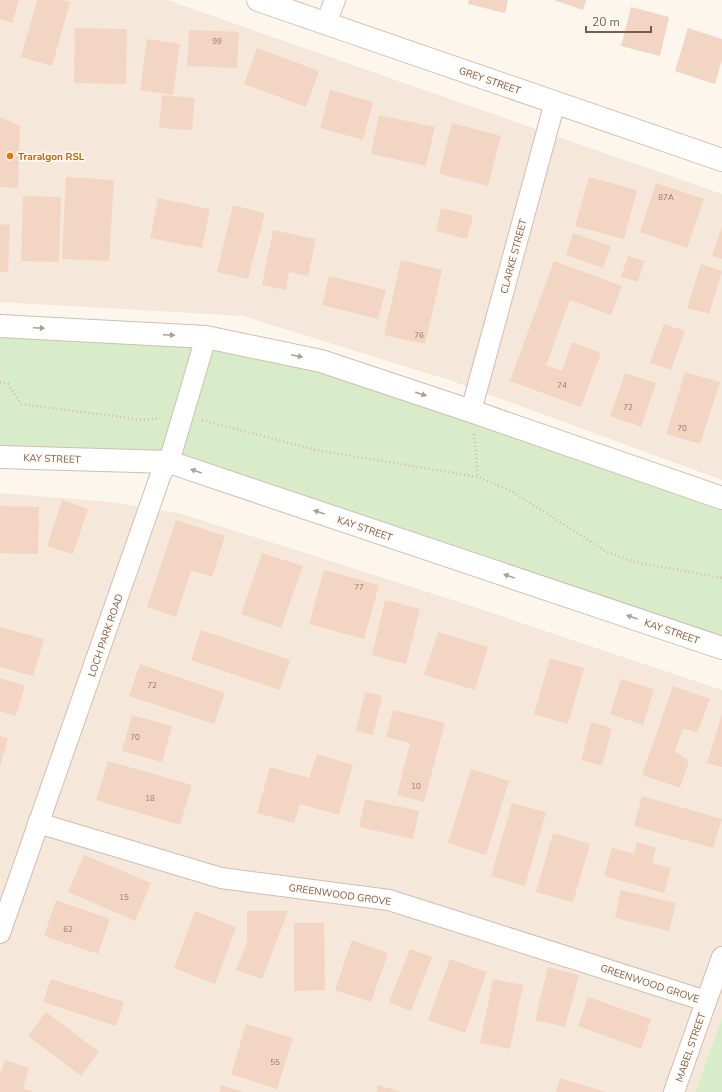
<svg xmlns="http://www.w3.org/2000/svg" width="722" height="1092" font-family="'Nunito Sans',sans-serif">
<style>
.residential{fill:#f5e8da}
.green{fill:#d8ecc9}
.building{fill:#f3d5c3}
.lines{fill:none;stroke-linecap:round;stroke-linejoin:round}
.minor-casing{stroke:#d1beb0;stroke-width:22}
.tertiary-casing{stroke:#d1beb0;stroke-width:24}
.secondary-casing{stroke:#d6c0b0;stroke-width:24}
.path{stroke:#d9b8a5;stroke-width:2.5;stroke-dasharray:1 3;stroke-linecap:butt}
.minor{stroke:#fff;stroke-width:20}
.tertiary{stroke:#fff;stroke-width:22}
.secondary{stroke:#fff;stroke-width:22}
.oneway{fill:#af9d94}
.food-dot{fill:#e8710a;stroke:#fffaf3;stroke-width:1.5}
.labels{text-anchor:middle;stroke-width:3.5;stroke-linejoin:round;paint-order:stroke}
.number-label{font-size:8px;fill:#987a6a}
.street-label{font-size:10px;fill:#7a5c4d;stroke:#fffaf3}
.food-label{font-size:10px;font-weight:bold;fill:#c56008;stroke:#fffaf3;text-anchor:start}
</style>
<rect width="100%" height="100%" fill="#fdf6ec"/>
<g class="residential">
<path d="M0,0H167L722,194V480L452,381L243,316L0,302Z"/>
<path d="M0,493L111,502L179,513L459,602L722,690V1018L695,1092H0Z"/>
</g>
<g class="green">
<path d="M0,331L206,337L722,498V648L169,462L0,457Z"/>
<path d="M722,1018V1092H695Z"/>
</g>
<g class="building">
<path d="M0,0H19L12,23L0,19Z"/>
<path d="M37,0H61L70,2L52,66L21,57Z"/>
<path d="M469,0H508L505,13L468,4Z"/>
<path d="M554,0H586L583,10Z"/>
<path d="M631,7L669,17L660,56L621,46Z"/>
<path d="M75,28L127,29L126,84L74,83Z"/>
<path d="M688,28L722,39V60L715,84L675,71Z"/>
<path d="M189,30L239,32L237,68L187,66Z"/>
<path d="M147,39L180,44L173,95L140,90Z"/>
<path d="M257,48L319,71L306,107L244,84Z"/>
<path d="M330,90L373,102L363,140L320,128Z"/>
<path d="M162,95L195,98L192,130L159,128Z"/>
<path d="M379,115L435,127L426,166L371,154Z"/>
<path d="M0,117L20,126L18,188L0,187Z"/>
<path d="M452,123L501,136L488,186L439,174Z"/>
<path d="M66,177L114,180L109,261L62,259Z"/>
<path d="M589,177L637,190L624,239L575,226Z"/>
<path d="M656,183L704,199L687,248L640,232Z"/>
<path d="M23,196L61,197L59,262L21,261Z"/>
<path d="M158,198L210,209L202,248L150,238Z"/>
<path d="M233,205L265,213L248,279L217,272Z"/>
<path d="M441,208L473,216L467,239L436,231Z"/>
<path d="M0,224L10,225L8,272H0Z"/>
<path d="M722,226V259L712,256Z"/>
<path d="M273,230L316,239L308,276L289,272L286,290L262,285Z"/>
<path d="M573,233L611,246L603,268L566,255Z"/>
<path d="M628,256L644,261L638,282L621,277Z"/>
<path d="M401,260L442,270L425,344L384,335Z"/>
<path d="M554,261L622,286L611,315L570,300L546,365L562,371L572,342L601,353L581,407L510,381Z"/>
<path d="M701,264L722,271L709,314L687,308Z"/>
<path d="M329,276L386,290L378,319L322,305Z"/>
<path d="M664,324L685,331L671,370L650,363Z"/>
<path d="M685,372L720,382L700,444L666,434Z"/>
<path d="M625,373L656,383L641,427L610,416Z"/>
<path d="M62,500L88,509L73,554L47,546Z"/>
<path d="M0,506L39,507L38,554L0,553Z"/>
<path d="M176,520L225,536L212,577L191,570L176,617L147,607Z"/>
<path d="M262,553L303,566L281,628L241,614Z"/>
<path d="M324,570L379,585L364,639L309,624Z"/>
<path d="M385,600L420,609L406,664L372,655Z"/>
<path d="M0,627L44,639L33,676L0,667Z"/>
<path d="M201,630L290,660L280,690L191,660Z"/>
<path d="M438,632L488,647L475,690L424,675Z"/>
<path d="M550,658L584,668L568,724L534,714Z"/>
<path d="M140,664L225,693L214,724L129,696Z"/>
<path d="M0,678L25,686L16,716L0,711Z"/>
<path d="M621,679L654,689L643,725L610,714Z"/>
<path d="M673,686L710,699L697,733L683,728L675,751L689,761L680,788L642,775Z"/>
<path d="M365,692L382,696L373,735L356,731Z"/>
<path d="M393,710L445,723L424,802L397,795L410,743L386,737Z"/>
<path d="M722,714V767L707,763Z"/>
<path d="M132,715L172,726L162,762L122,751Z"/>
<path d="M591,722L612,728L602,766L581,760Z"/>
<path d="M0,736L8,738L0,767Z"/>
<path d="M317,754L353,765L339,815L300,804L294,823L257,813L270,767L309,778Z"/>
<path d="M108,761L192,785L180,825L96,800Z"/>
<path d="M471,769L509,781L486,855L448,843Z"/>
<path d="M642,796L722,819L713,848L634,826Z"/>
<path d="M365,799L419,811L413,839L359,827Z"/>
<path d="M512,803L546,812L525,886L491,876Z"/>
<path d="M553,833L590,844L573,902L536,892Z"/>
<path d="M637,842L656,848L652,863L671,868L664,893L604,876L612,848L634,854Z"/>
<path d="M84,855L151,883L135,921L68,892Z"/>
<path d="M621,890L676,903L669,931L615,918Z"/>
<path d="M56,900L110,919L98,954L44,936Z"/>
<path d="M195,911L236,927L215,984L174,968Z"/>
<path d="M247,911H288L262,979L236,970L247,942Z"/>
<path d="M294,923H324L325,990L294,991Z"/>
<path d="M352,940L388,953L371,1002L335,990Z"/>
<path d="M410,949L432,957L411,1011L389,1002Z"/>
<path d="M450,959L487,972L465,1033L428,1020Z"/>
<path d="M548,967L579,975L565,1027L535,1020Z"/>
<path d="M51,979L124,1002L116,1026L43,1002Z"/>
<path d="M493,979L523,985L510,1049L480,1043Z"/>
<path d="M588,997L651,1019L641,1049L578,1026Z"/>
<path d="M46,1012L99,1052L81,1076L28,1036Z"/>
<path d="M246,1024L293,1038L277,1089L231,1074Z"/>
<path d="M5,1060L29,1068L23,1088L34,1092H0V1075Z"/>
<path d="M560,1078L606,1092H556Z"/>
<path d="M221,1085L244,1092H219Z"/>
<path d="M378,1085L401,1092H376Z"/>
</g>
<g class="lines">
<defs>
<g id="minor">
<path d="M326,23L335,0"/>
<path d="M471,411L555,102"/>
<path d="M38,823L221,878L389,900L706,1001"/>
<path d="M0,933L161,474L169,462L206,337"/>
<path d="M674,1092L722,957"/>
</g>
<g id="tertiary">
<path d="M0,326L206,337L321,361L471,411L722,498"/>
<path d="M0,457L169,462L722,648"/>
</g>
<path id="secondary" d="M258,0L722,160"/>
</defs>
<use href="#minor" class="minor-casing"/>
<use href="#tertiary" class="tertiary-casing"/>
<use href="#secondary" class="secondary-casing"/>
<g class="path">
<path d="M0,382L8,384L21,404L143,420L160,418"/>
<path d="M202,420L316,450L478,477L513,492L607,552L635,562L722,578"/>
<path d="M474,434L478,477"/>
</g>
<use href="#minor" class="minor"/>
<use href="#tertiary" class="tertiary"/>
<use href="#secondary" class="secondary"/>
</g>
<defs><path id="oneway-solid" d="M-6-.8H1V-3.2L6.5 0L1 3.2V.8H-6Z"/></defs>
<g class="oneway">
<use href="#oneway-solid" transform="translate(39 328) rotate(3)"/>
<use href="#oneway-solid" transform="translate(169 335) rotate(3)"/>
<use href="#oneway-solid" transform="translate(297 356) rotate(12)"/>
<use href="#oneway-solid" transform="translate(421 394) rotate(18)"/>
<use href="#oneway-solid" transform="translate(196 471) rotate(-161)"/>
<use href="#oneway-solid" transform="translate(319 512) rotate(-161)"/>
<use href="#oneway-solid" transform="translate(509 576) rotate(-161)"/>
<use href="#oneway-solid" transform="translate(632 617) rotate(-161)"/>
</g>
<circle class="food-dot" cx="10" cy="156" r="4"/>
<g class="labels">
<g class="number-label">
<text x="217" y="44">99</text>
<text x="666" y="200">87A</text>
<text x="419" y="338">76</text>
<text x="562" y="388">74</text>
<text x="628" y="410">72</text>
<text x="682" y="431">70</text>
<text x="359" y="590">77</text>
<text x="152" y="688">72</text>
<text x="135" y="740">70</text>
<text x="416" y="789">10</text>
<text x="150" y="801">18</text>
<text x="124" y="900">15</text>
<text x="68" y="932">62</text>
<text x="275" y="1065">55</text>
</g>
<g class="street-label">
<text transform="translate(490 80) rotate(19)" y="4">GREY STREET</text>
<text transform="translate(513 256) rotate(-75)" y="4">CLARKE STREET</text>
<text transform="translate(52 458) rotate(2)" y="4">KAY STREET</text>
<text transform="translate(365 528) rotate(19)" y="4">KAY STREET</text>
<text transform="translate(672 631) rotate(19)" y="4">KAY STREET</text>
<text transform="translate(105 635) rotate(-71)" y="4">LOCH PARK ROAD</text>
<text transform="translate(340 894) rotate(8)" y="4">GREENWOOD GROVE</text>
<text transform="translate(650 983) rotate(18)" y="4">GREENWOOD GROVE</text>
<text transform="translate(690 1047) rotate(-71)" y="4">MABEL STREET</text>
</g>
<g class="food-label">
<text x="18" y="160">Traralgon RSL</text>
</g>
</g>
<path d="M586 26v6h65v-6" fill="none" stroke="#7a5c4d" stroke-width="2"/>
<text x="592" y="26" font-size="12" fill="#7a5c4d" stroke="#fffaf3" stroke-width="3" paint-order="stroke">20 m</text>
</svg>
